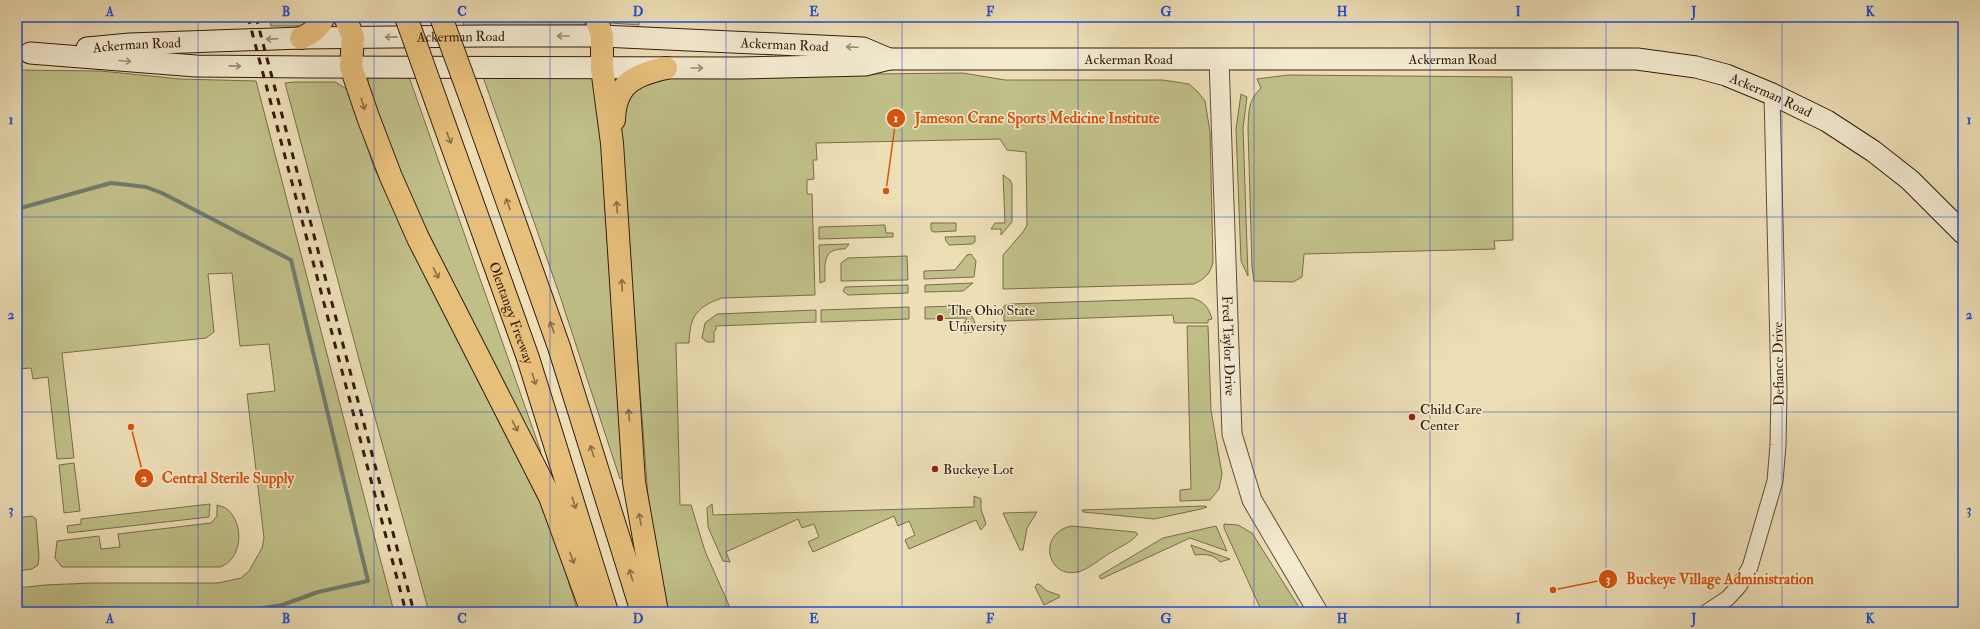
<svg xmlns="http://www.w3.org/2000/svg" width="1980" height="629" font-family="'IM FELL Double Pica',serif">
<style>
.green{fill:#c0bf88;stroke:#7a6d4a}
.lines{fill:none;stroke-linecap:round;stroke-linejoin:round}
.stream{stroke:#707c6e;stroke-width:4}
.minor-casing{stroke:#624c37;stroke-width:17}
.tertiary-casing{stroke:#624c37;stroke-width:21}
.secondary-casing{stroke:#331b0d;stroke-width:23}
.motorway-casing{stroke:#331b0d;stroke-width:24}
.minor{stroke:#f3ead0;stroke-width:15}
.tertiary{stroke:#f3ead0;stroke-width:19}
.secondary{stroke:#f3ead0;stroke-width:21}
.motorway{stroke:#e6bf7b;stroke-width:22}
.rail{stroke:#331b0d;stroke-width:3;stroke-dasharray:7 7;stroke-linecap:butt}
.motorway-bridge-casing{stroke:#331b0d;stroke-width:24;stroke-linecap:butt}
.motorway-bridge{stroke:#e6bf7b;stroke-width:22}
.oneway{stroke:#9d8d78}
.oneway2{stroke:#8c6d44}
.grid{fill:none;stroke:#1d4ed8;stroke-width:1;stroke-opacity:0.55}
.poi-dot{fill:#8f2418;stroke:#f3ead0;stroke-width:1.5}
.labels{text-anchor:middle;stroke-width:3;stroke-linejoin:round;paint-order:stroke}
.street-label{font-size:14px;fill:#331b0d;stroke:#f3ead0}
.poi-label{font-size:14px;fill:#331b0d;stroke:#f3ead0;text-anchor:start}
.leader{fill:none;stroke:#d6530c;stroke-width:1.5}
.callout-dot{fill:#d6530c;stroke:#f3ead0;stroke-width:1.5}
.mark-label{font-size:12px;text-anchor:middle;font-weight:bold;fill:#fff}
.callout-label{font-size:15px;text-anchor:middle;font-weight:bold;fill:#d6530c;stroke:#f3ead0;stroke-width:3;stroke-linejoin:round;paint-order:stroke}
.neatline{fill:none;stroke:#1d4ed8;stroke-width:1.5}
.grid-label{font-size:13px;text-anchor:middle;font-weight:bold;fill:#1d4ed8}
</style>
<rect width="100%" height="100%" fill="#eddeb6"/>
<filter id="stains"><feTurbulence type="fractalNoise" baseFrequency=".005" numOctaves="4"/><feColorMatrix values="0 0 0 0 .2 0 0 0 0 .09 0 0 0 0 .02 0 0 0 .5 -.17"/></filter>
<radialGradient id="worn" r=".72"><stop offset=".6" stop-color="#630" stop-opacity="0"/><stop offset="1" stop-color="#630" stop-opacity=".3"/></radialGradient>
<g class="green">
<path d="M268,17H313L301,26H271Z"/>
<path d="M462,17H585L586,22L584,25L464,26Z"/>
<path d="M604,17H639V25L611,23Z"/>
<path d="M17,70L101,71L180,79L256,81L394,612H17V588L45,585L92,583H218L241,578L249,571L262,548L264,538L247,394L275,391L269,344L240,346L232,273L208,274L214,332L206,338L62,353L74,458L57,459L48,377L33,379L31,368L17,369Z"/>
<path d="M963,73L1005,80H1163L1189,84L1198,92L1205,101L1210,132L1213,262C1210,274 1206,278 1194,284L1003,289V255L1023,232L1027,225L1026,152L1007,150L1000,139L816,143L817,160H813L814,179L807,180V194H812L815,295L722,298C697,307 690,315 689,343H676L680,505H691L705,551L732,612H668L649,510L619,113L632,85L684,76Z"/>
<path d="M375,74H408L541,452L538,454L417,218L367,87L368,79Z"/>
<path d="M482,74L594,75L600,80L624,477L620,479L560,296Z"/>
<path d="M1288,75L1512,77L1513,240L1494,241L1495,249L1304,254L1302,277L1293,282L1254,281L1252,267L1248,128C1249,110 1248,101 1261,88L1257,79Z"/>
<path d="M295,82H335L350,91L374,168L529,473L557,545L578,612H429L364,378L285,83Z"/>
<path d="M1241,94L1247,97L1243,128L1248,276L1241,261L1236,129Z"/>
<path d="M1003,175L1010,180L1012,184V222L1001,235V229H991L995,223H1005Z"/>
<path d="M931,223H956V231L933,232L931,230Z"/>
<path d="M885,225L886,233H893V237L819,239V227Z"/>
<path d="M975,236V242L972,244L949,245L946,241L945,237Z"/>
<path d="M849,244L845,249C822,248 825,264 825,281L820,283L819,245Z"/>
<path d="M971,254L976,261L974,277L924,279V271L955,270L967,255Z"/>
<path d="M907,256L908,280L841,281V263L848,258Z"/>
<path d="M973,283L963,291L925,292V285Z"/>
<path d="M908,285V293L848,295L843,291L845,287Z"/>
<path d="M1192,298C1204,301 1209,308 1212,319L1208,320V323H1174L1173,315L1004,321V306L1009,304Z"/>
<path d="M955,306C968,308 975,317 976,329L973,332L964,333V322H966V318L925,319V307Z"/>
<path d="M909,307V319L821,322V310Z"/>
<path d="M816,310V322L716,326V330L714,331V342H707L702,338L705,323L717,314Z"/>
<path d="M1187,326H1208L1211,410L1222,474L1219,489L1210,500L1180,501V490L1191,489Z"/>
<path d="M74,463L80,511L64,513L59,465Z"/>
<path d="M974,496L981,499V509L986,524L981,530L976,520L909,549L905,540L915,535L909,521L898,526L894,516L813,552L808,542L819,537L814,524L802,528L798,519L726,552L730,562L723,561L708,527L707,508L712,504L713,515L974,507Z"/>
<path d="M210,504L209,517L68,533L67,526L81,524V519Z"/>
<path d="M217,505C220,506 225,507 228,510C244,524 243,559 220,567H62L55,558L57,541L99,536L101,549L120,547L118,534L211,523L217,516Z"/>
<path d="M1205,506L1207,507L1201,509L1154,519L1083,512L1082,510Z"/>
<path d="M1037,512L1027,528L1023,550H1020L1003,513Z"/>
<path d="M32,516L36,519L39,557L38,565L32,569L17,571V518Z"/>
<path d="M1224,524L1238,525L1252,533L1302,612H1262L1224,528Z"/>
<path d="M1071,526L1135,532L1138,534C1132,542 1118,548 1110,553C1100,559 1089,569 1078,572C1047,579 1037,534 1071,526Z"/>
<path d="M1216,526L1227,551L1190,538L1101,579L1099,576L1163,538Z"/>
<path d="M1191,545L1230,559L1220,562C1213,554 1206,554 1195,555Z"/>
<path d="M1037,584H1039L1047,591L1059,595L1060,597L1044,605L1035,587Z"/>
</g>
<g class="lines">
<g class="stream">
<path d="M17,209L111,183L146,187L162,193L291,260L368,581L318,592L282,605L242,611L199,612"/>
<path d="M17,612L104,608L187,612"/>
</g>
<defs>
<path id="minor" d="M1707,612L1728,598L1739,586L1750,567L1775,481L1778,445L1779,391L1772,94"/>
<g id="tertiary">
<path id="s1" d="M1219,60L1232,434L1252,500L1318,612"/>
</g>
<g id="secondary">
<path id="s2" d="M87,48L130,44L301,38L484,36H602L863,48L889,59"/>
<path id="s3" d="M30,53L196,66L311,67L739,68L865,65L889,59H1637L1696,67L1726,75L1772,94L1827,121L1873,151L1910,180L1963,233"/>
</g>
<g id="motorway">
<path d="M345,17L353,37L351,67L368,117L391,177L418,238L550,497L592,612"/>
<path d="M596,17L602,36V68L612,143L634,482L657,612"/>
<path d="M301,38C312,33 319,28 324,17"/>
<path id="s4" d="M436,101L528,358L607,612"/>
<path d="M472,102L559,347L642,612"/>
<path d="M614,120C615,84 634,75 666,68"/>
</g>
</defs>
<use href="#minor" class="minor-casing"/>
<use href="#tertiary" class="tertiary-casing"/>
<use href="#secondary" class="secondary-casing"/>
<use href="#motorway" class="motorway-casing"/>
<use href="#minor" class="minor"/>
<use href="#tertiary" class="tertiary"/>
<use href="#secondary" class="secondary"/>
<use href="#motorway" class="motorway"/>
<g class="rail">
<path d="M248,17L406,612"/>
<path d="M256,17L414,612"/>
</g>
<defs>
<g id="motorway-bridge">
<path d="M406,17L436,101"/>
<path d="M441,17L472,102"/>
</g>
</defs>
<use href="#motorway-bridge" class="motorway-bridge-casing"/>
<use href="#motorway-bridge" class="motorway-bridge"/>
</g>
<defs><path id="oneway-shaft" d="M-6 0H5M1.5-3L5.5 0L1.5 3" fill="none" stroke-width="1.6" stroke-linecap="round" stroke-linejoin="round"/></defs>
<g class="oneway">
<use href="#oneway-shaft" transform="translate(563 36) rotate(-180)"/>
<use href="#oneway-shaft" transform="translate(391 37) rotate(179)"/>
<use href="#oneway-shaft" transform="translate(272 39) rotate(178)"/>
<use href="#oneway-shaft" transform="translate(852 47) rotate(-178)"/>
<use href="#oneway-shaft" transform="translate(125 61) rotate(5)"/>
<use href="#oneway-shaft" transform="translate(235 66) rotate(1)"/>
<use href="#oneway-shaft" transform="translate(697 68)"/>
</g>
<g class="oneway2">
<use href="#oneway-shaft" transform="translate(363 104) rotate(72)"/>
<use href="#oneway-shaft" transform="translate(449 138) rotate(70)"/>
<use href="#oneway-shaft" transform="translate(508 204) rotate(-110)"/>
<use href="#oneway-shaft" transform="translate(617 207) rotate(-94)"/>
<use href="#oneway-shaft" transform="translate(436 273) rotate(63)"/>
<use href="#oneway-shaft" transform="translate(622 285) rotate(-93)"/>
<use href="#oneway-shaft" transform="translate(552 327) rotate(-110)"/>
<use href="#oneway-shaft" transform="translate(534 379) rotate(72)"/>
<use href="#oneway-shaft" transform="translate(629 415) rotate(-95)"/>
<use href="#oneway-shaft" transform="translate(515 426) rotate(63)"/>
<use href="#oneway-shaft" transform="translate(592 451) rotate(-108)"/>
<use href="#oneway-shaft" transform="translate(574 503) rotate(72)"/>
<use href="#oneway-shaft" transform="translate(640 519) rotate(-99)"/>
<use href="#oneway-shaft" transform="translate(572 558) rotate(70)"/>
<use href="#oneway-shaft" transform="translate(631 575) rotate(-107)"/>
</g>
<path class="grid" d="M198,17V612M374,17V612M550,17V612M726,17V612M902,17V612M1078,17V612M1254,17V612M1430,17V612M1606,17V612M1782,17V612M17,217H1963M17,412H1963"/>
<g class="poi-dot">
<circle cx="940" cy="318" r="4"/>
<circle cx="1412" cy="417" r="4"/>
<circle cx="935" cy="469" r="4"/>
</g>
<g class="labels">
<g class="street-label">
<text dy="5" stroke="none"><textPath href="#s2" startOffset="374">Ackerman Road</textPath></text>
<text dy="5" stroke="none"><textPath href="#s2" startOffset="50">Ackerman Road</textPath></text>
<text dy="5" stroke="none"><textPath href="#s2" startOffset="698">Ackerman Road</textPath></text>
<text dy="5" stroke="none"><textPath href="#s3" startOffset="1100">Ackerman Road</textPath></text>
<text dy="5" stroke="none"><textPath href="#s3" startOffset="1424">Ackerman Road</textPath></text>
<text dy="5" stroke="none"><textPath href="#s3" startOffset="1748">Ackerman Road</textPath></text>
<text dy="5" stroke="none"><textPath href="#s4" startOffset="225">Olentangy Freeway</textPath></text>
<text dy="5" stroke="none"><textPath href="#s1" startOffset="286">Fred Taylor Drive</textPath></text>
<text transform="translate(1778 364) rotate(-91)" y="5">Defiance Drive</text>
</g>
<g class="poi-label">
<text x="948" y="315">The Ohio State<tspan x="948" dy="16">University</tspan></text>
<text x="1420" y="414">Child Care<tspan x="1420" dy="16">Center</tspan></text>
<text x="943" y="474">Buckeye Lot</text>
</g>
</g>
<path class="leader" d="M886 191L896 118M131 427L144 478M1553 590L1608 579"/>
<g class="callout-dot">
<circle cx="886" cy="191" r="4"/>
<circle cx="131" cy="427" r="4"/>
<circle cx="1553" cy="590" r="4"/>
<circle cx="896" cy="118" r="10"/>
<circle cx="144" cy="478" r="10"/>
<circle cx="1608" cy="579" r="10"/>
</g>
<g class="mark-label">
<text x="896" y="122">1</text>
<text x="144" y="482">2</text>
<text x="1608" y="583">3</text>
</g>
<g class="callout-label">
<text x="1037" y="123">Jameson Crane Sports Medicine Institute</text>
<text x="228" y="483">Central Sterile Supply</text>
<text x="1720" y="584">Buckeye Village Administration</text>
</g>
<rect width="1980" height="629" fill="none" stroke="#eddeb6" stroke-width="44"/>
<rect x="22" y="22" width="1936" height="585" class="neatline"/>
<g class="grid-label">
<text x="110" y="16">A</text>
<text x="286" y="16">B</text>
<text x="462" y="16">C</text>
<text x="638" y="16">D</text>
<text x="814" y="16">E</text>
<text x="990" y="16">F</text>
<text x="1166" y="16">G</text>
<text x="1342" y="16">H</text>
<text x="1518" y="16">I</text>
<text x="1694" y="16">J</text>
<text x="1870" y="16">K</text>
<text x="11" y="124">1</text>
<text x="1969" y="124">1</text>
<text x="11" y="319">2</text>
<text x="1969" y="319">2</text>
<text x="11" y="514">3</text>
<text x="1969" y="514">3</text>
<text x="110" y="623">A</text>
<text x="286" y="623">B</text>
<text x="462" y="623">C</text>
<text x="638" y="623">D</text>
<text x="814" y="623">E</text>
<text x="990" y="623">F</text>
<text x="1166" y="623">G</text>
<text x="1342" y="623">H</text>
<text x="1518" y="623">I</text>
<text x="1694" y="623">J</text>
<text x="1870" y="623">K</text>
</g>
<rect width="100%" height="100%" filter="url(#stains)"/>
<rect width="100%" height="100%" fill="url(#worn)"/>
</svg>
